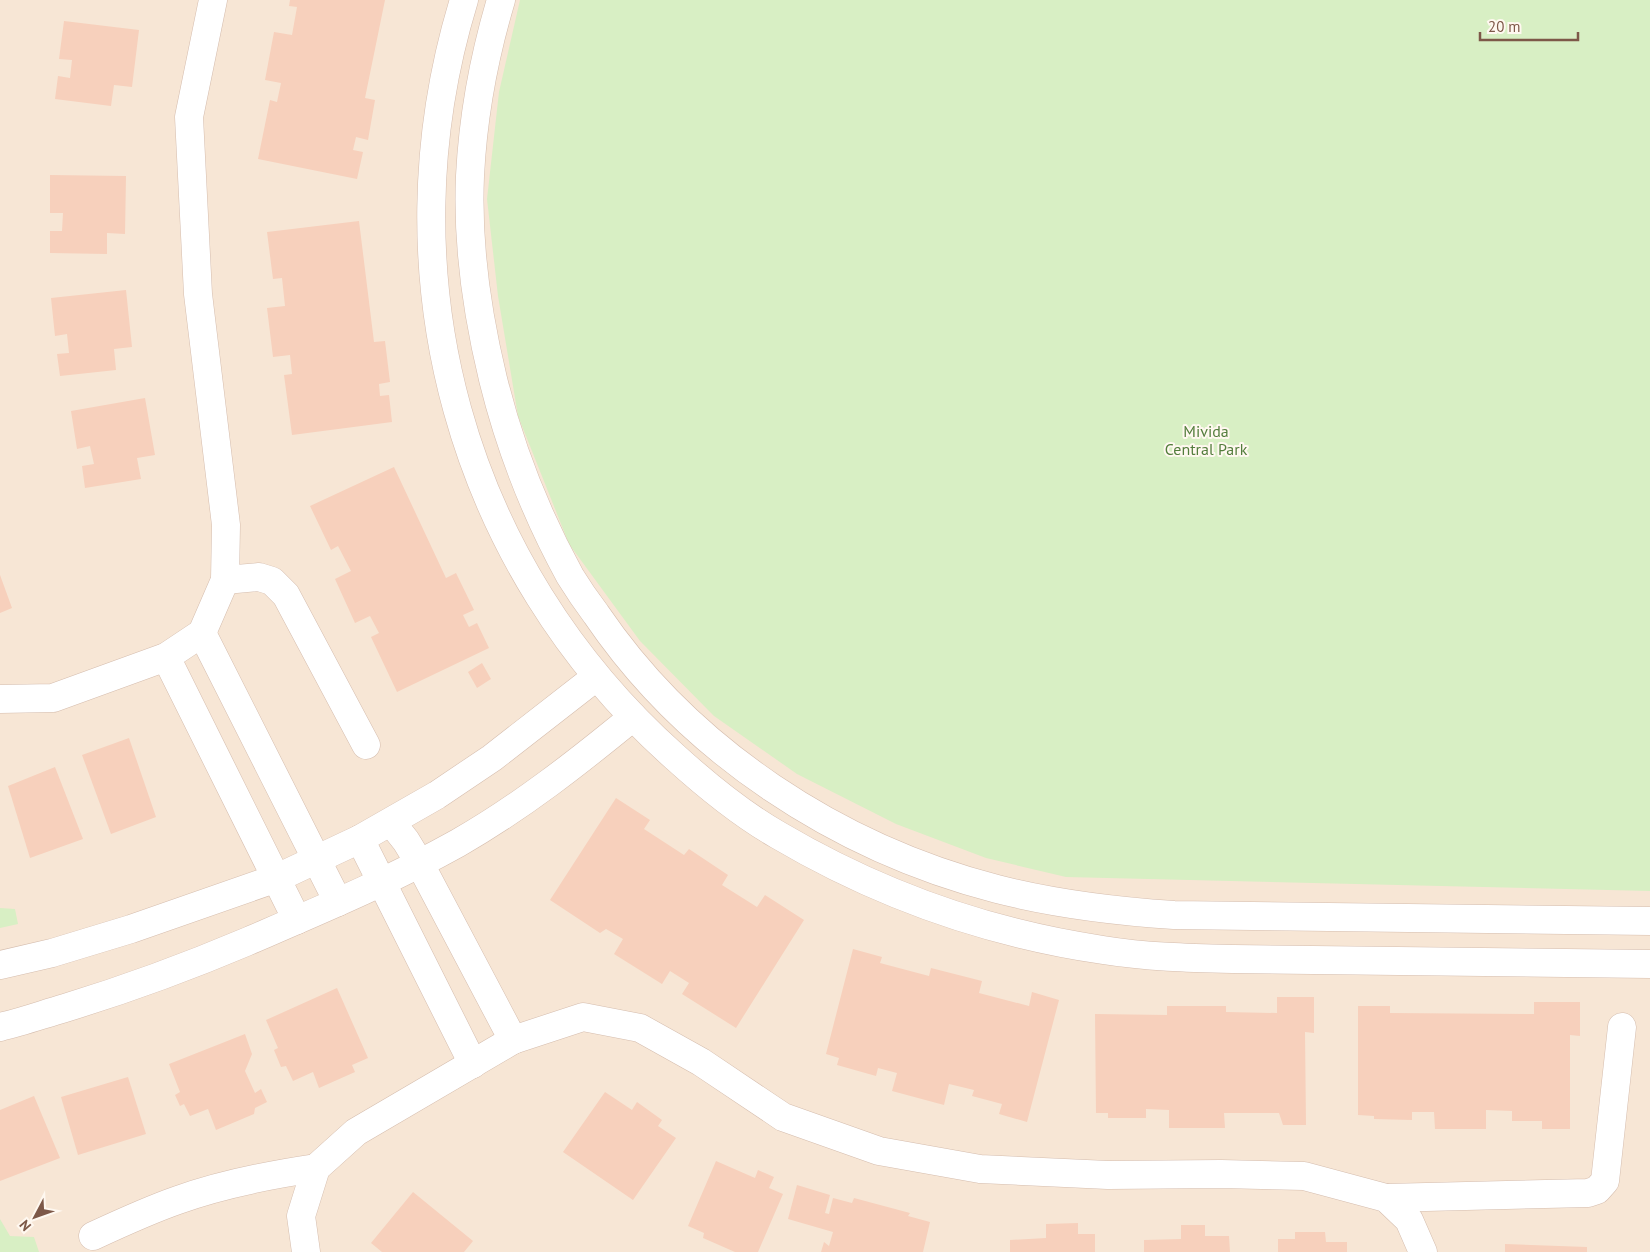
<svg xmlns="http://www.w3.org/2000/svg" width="1650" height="1252" font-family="'PT Sans',sans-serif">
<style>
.residential{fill:#f7e6d5}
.green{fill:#d8efc4}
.building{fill:#f7d0bc}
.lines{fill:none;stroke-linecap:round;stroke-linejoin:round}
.minor-casing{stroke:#d5bdae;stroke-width:29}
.minor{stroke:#fff;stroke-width:28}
.labels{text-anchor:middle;stroke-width:4;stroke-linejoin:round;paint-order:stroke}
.park-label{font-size:16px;fill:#537d3c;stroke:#fff8f0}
</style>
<rect width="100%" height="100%" fill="#fff4e8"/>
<rect class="residential" x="0" y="0" width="1650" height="1252"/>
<g class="green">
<path d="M520,0H1650V891L1066,877L986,858L896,824L797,774L714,716L640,641L569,544L518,416L498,296L487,199L499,92Z"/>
<path d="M0,908L15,909L18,924L0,928Z"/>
<path d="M0,1219L10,1236L34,1237L39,1252H0Z"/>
</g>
<g class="building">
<path d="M290,0H385L365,98L375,100L368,140L356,137L353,150L363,152L357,179L258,159L270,100L277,102L281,83L265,80L274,32L292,35L297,7L289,6Z"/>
<path d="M64,21L139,30L132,87L114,85L111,106L55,99L58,76L70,78L72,60L59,59Z"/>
<path d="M50,175L126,176L125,234L107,233V254L50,253V231H62L63,213H50Z"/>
<path d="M359,221L374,342L385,341L390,382L379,384L380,396L389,395L392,422L292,435L284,375L292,374L290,355L273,357L267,308L285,306L282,278L273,279L267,232Z"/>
<path d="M126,290L132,347L114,349L116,370L60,376L57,354L69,353L67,334L55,336L51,298Z"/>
<path d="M145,398L155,455L137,458L141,479L85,488L82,466L94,464L90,446L77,449L71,411Z"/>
<path d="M394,467L446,578L456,573L474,610L463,615L469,627L477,623L489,648L397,692L371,637L379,633L370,616L355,623L335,579L351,571L338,546L331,550L310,506Z"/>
<path d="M0,575L12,608L0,613Z"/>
<path d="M482,663L491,679L477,688L468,672Z"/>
<path d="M129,738L156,817L111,834L82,755Z"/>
<path d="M55,767L83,839L30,858L8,786Z"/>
<path d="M616,798L650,820L644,829L684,855L689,849L728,875L722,885L757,907L765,895L804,920L736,1028L682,994L689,983L670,971L662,984L614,954L623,939L606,929L600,933L550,900Z"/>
<path d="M853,949L882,957L880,963L929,976L931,968L982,981L979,993L1029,1006L1032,992L1059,1000L1027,1122L999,1114L1002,1104L972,1096L974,1090L949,1084L944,1105L892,1091L897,1073L878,1068L876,1076L837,1065L839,1058L826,1054Z"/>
<path d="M337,988L368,1058L352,1065L355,1072L319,1088L313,1072L293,1081L286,1066L281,1067L274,1050L278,1048L266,1020Z"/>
<path d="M1277,997H1314V1033L1305,1032L1306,1125H1283L1279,1113H1224L1225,1128H1169V1110L1146,1109V1118H1108V1113H1096L1095,1014L1167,1015V1006H1226V1012L1277,1013Z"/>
<path d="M1534,1002H1580V1036L1570,1035V1129H1542V1121H1512V1111L1486,1110V1129H1435L1434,1112H1412V1120L1374,1119V1116L1358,1115V1006H1390V1013L1534,1014Z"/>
<path d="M245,1034L252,1054L245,1071L255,1093L261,1089L267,1102L255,1108L254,1114L216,1130L208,1109L190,1116L184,1104L180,1106L175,1095L180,1092L169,1064Z"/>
<path d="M128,1077L146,1134L78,1155L61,1097Z"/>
<path d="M605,1092L632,1110L637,1102L662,1120L658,1126L676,1138L633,1200L563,1152Z"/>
<path d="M34,1096L60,1158L0,1181V1110Z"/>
<path d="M716,1161L755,1178L758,1170L774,1177L769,1188L783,1194L758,1252H735L703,1238L704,1233L688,1226Z"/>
<path d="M797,1185L830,1195L825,1213L829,1214L833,1198L852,1203L854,1198L910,1213L908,1216L930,1222L923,1252H821L824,1242L829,1246L833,1232L788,1219Z"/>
<path d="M413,1192L473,1241L464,1252H382L371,1243Z"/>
<path d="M1078,1223V1234H1095V1252H1010V1240L1046,1238V1224Z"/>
<path d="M1181,1225H1205V1236H1229L1230,1252H1144V1240L1181,1239Z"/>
<path d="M1295,1232H1325L1326,1242H1347V1252H1278V1239H1295Z"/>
<path d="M1505,1244L1587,1247V1252H1505Z"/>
</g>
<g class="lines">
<defs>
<g id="minor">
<path d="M464,0C380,274 460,566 675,757C707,786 741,814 778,835C878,894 988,933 1103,950C1146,957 1190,958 1233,959L1650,964"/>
<path d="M501,0C484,57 473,116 470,176C467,244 477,313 493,379C510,448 536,514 570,576C578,589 587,602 596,614C689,751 838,848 997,889C1056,904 1114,911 1174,915L1650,921"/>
<path d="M225,580L259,577L272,581L286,595L366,745"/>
<path d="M202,633L338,902"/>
<path d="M166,657L297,920"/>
<path d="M0,699L53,698L166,657L202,633L225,580L226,525L198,294L189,117L213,0"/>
<path d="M391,822L406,841L420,864L513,1040"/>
<path d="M360,839L473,1064"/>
<path d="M0,965L52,953L131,929L277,878L360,839L437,795L492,758L596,677"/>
<path d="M0,1027C22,1022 44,1014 65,1008C127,989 187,967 246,942C318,911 390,881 458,843C521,807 578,762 633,717"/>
<path d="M1386,1198L1588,1193L1597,1190L1605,1181L1622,1027"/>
<path d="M93,1236C121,1223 149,1210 178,1200C222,1184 269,1175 316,1168"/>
<path d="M306,1252L301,1216L316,1168L356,1132L513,1040L583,1017L640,1028L701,1062L783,1117L879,1151L980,1169L1108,1175L1221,1174L1304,1176L1386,1198L1409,1220L1423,1252"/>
</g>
</defs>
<use href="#minor" class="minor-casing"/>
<use href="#minor" class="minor"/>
</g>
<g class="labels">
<g class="park-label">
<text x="1206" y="437">Mivida<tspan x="1206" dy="18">Central Park</tspan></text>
</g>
</g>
<g transform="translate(35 1217) rotate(229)" stroke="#fff8f0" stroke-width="4" paint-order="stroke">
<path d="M0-4L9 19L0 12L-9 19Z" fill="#7d5848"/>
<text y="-8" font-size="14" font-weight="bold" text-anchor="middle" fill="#7d5848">N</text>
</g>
<path d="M1480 32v8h98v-8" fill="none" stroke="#7d5848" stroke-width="2.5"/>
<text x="1488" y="32" font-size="15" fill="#7d5848" stroke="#fff8f0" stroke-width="4" paint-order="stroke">20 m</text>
</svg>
